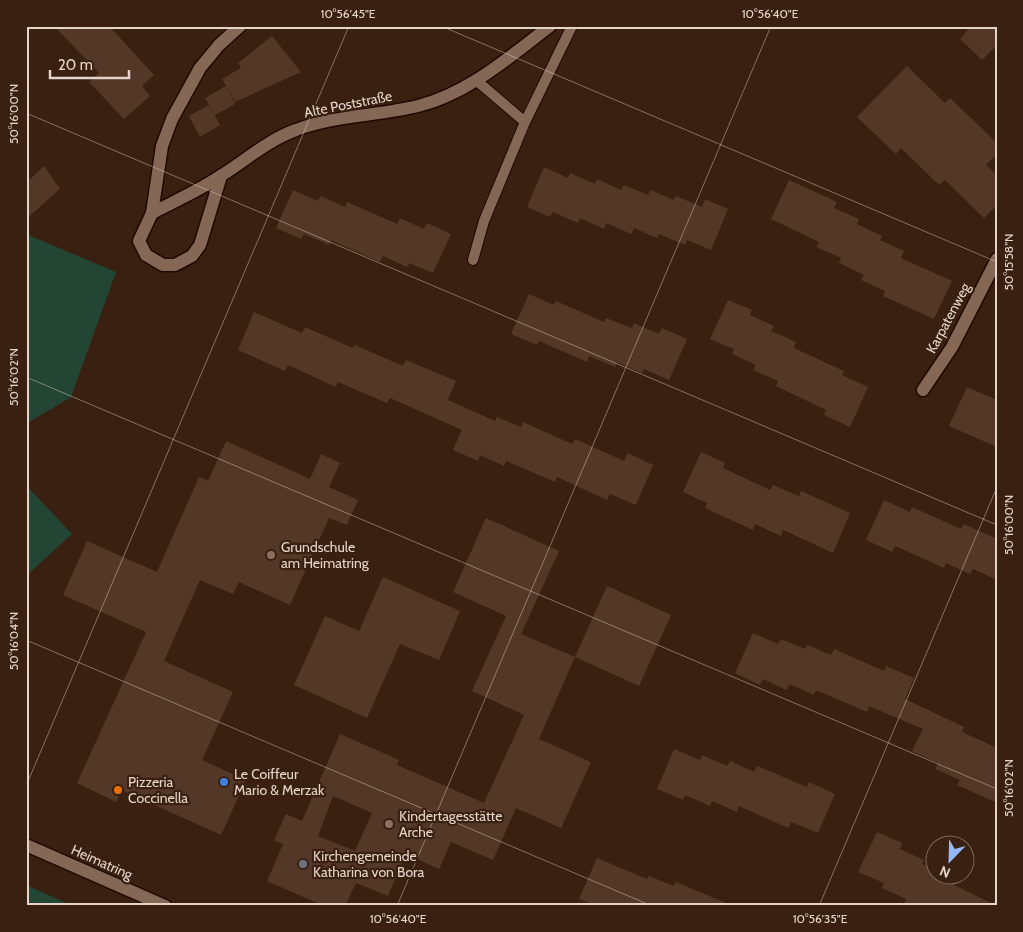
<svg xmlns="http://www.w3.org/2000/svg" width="1023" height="932" font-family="Cabin,sans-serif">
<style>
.green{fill:#224534}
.building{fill:#533828;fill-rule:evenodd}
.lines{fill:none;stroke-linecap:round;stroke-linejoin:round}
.lane-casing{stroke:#1f0900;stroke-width:12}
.street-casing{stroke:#1f0900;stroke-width:15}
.lane{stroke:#856756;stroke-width:10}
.street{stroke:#856756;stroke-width:12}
.ticks{fill:none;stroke:#e5d4ca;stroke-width:1;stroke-opacity:0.45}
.education-dot{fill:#8d6e63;stroke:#392010;stroke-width:2}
.shop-dot{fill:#3f7fe0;stroke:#392010;stroke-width:2}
.food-dot{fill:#e8710a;stroke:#392010;stroke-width:2}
.worship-dot{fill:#6b7280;stroke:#392010;stroke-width:2}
.labels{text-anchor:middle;stroke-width:4.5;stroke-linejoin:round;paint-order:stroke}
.street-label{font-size:14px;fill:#e5d4ca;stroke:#392010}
.poi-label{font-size:14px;fill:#e5d4ca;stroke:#392010;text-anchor:start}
.neatline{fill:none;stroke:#e5d4ca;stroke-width:2}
.ticks-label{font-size:12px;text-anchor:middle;fill:#e5d4ca}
</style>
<rect width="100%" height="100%" fill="#392010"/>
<g class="green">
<path d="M26,234L116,272L71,397L26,424Z"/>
<path d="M26,485L72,534L26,576Z"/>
<path d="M26,885L73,906H26Z"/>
</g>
<g class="building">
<path d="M54,26H109L154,75L142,86L150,96L124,119L89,82L99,73Z"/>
<path d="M971,26H997V45L982,60L960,39Z"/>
<path d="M272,36L301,72L235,102L222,79L241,68L238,63Z"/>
<path d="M907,66L945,103L950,98L997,143V154L986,165L997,175V205L984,218L945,180L939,185L901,148L896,154L857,117Z"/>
<path d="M226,86L235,104L215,115L205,98Z"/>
<path d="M209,105L220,125L200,137L189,116Z"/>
<path d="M44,166L60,189L26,219V183Z"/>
<path d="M544,167L568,178L570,173L595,184L597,179L621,190L624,185L648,195L650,190L674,200L676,196L702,207L705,199L728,209L711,250L687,240L685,245L659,234L657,238L634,228L631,234L606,223L604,229L580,218L578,223L553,212L550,217L527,207Z"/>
<path d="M789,180L837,202L834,208L859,219L857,224L882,236L880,240L904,251L901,258L952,281L934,319L883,296L885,291L861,280L864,275L839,263L841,258L816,247L819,242L771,219Z"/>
<path d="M293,190L318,201L321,196L345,207L347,202L397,224L400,218L424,229L427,223L451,234L433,273L409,263L407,267L383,256L380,262L331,240L329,245L304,234L301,239L276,228Z"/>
<path d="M529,294L554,305L556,301L604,322L606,318L632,328L634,323L659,334L662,328L687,339L669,380L644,369L642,373L617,362L615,367L589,356L587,362L539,341L537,345L511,334Z"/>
<path d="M728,300L752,310L750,315L774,326L771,331L796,342L794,348L844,371L842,375L868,387L850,427L824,415L826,410L776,386L778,381L753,370L756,365L732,354L734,349L710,339Z"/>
<path d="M254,312L302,333L305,327L353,348L355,345L403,366L406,360L456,381L448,400L495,421L497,417L521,427L523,422L572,444L575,439L624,461L628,453L653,465L636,505L610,494L607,500L557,477L555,482L506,461L504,466L480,455L478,461L453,450L462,430L390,398L387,403L338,382L336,387L288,365L285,371L238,350Z"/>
<path d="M967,387L997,400V447L949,426Z"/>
<path d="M226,441L310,479L321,454L340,463L329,487L358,500L347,525L329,518L290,605L239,582L233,594L200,580L164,661L233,692L202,760L246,780L221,835L121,790L116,802L77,783L146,632L63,595L87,541L157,572L199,477L208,481Z"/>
<path d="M701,452L725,463L723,468L770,490L773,485L799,496L801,491L850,513L833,553L783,530L781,536L755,524L753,530L705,508L707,503L683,492Z"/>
<path d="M884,500L910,512L912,507L961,529L964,524L997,539V580L973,569L970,574L946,563L944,568L895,546L892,552L866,540Z"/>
<path d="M486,518L559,551L521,634L575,657L539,739L591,762L561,828L516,808L493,860L451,842L439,869L406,854L388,896L356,883L345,906H324L267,881L283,844L274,840L286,814L302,821L340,734L399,760L397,765L484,803L524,715L472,691L506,616L453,592ZM333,796L372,813L355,851L318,836Z"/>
<path d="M383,577L460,611L439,660L400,644L367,718L294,685L325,616L359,631Z"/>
<path d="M607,586L671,615L639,686L575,657Z"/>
<path d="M753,633L778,644L781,639L805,649L807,645L831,655L834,649L884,671L886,666L914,678L905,699L964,727L962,732L997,748V803L957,785L960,780L935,769L938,763L912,751L923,729L869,706L867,712L816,690L814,695L790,684L786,690L763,679L760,685L735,673Z"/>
<path d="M674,749L700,760L702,755L727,766L730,761L754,772L757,766L807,787L809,782L835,794L818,833L791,822L788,828L739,806L737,812L712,801L710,806L685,795L683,800L657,789Z"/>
<path d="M877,832L902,843L900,849L924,860L922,864L936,870V874L946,875L944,880L997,906H903L906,899L882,888L884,883L858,872Z"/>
<path d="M597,858L647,879L649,876L674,886L676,882L733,906H596L579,899Z"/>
</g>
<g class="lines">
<defs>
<g id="lane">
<path d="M525,122L572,26"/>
<path d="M473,260L484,221L525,122L477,81"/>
</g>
<g id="street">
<path d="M221,176L200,245L192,256L175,265H163L146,255L139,241L152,213L162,146L172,119L200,68L219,45L240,26"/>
<path d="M152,213C175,201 200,190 222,175C246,160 268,140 296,130C335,115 378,116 418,106C469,93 509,57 550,26"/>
<path d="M923,390L952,347L997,259"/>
<path d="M26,845L165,906"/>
</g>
</defs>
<use href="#lane" class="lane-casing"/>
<use href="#street" class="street-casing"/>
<use href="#lane" class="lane"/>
<use href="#street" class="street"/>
</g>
<path class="ticks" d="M441,26L997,262M26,113L997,525M26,377L997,789M26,640L652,906M26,786L349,26M26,903L32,906M397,906L771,26M819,906L997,487"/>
<g class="education-dot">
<circle cx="271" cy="555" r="5"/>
<circle cx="389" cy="824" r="5"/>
</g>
<circle class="shop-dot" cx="224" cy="782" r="5"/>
<circle class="food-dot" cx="118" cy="790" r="5"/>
<circle class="worship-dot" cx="303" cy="864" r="5"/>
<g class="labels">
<g class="street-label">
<text transform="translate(348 104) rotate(-11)" y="5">Alte Poststraße</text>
<text transform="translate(948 318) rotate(-62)" y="5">Karpatenweg</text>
<text transform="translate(102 862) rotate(24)" y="5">Heimatring</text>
</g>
<g class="poi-label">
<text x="281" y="552">Grundschule<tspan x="281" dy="16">am Heimatring</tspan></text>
<text x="234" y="779">Le Coiffeur<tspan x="234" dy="16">Mario &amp; Merzak</tspan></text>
<text x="128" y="787">Pizzeria<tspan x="128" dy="16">Coccinella</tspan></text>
<text x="399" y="821">Kindertagesstätte<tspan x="399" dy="16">Arche</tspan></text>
<text x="313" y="861">Kirchengemeinde<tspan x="313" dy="16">Katharina von Bora</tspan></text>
</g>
</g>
<rect width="1023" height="932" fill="none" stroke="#392010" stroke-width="55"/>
<g transform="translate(950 860) rotate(203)"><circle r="24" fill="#392010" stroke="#7e685a"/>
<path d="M0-4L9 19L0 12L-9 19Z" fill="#95b7fd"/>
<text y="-8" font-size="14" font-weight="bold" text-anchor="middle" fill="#e5d4ca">N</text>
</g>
<path d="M50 70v8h79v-8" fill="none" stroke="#e5d4ca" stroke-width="2.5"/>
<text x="58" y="70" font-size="15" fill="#e5d4ca" stroke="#392010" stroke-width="4" paint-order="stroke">20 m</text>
<rect x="28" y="28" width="968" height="876" class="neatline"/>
<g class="ticks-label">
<text x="348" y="18">10°56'45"E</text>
<text x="770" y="18">10°56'40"E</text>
<text transform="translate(14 114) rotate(-90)" y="4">50°16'00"N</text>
<text transform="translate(1009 262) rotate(-90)" y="4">50°15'58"N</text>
<text transform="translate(14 377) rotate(-90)" y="4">50°16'02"N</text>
<text transform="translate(1009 525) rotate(-90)" y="4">50°16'00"N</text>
<text transform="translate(14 641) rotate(-90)" y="4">50°16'04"N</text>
<text transform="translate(1009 788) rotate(-90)" y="4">50°16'02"N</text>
<text x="398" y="923">10°56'40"E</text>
<text x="820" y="923">10°56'35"E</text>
</g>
</svg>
